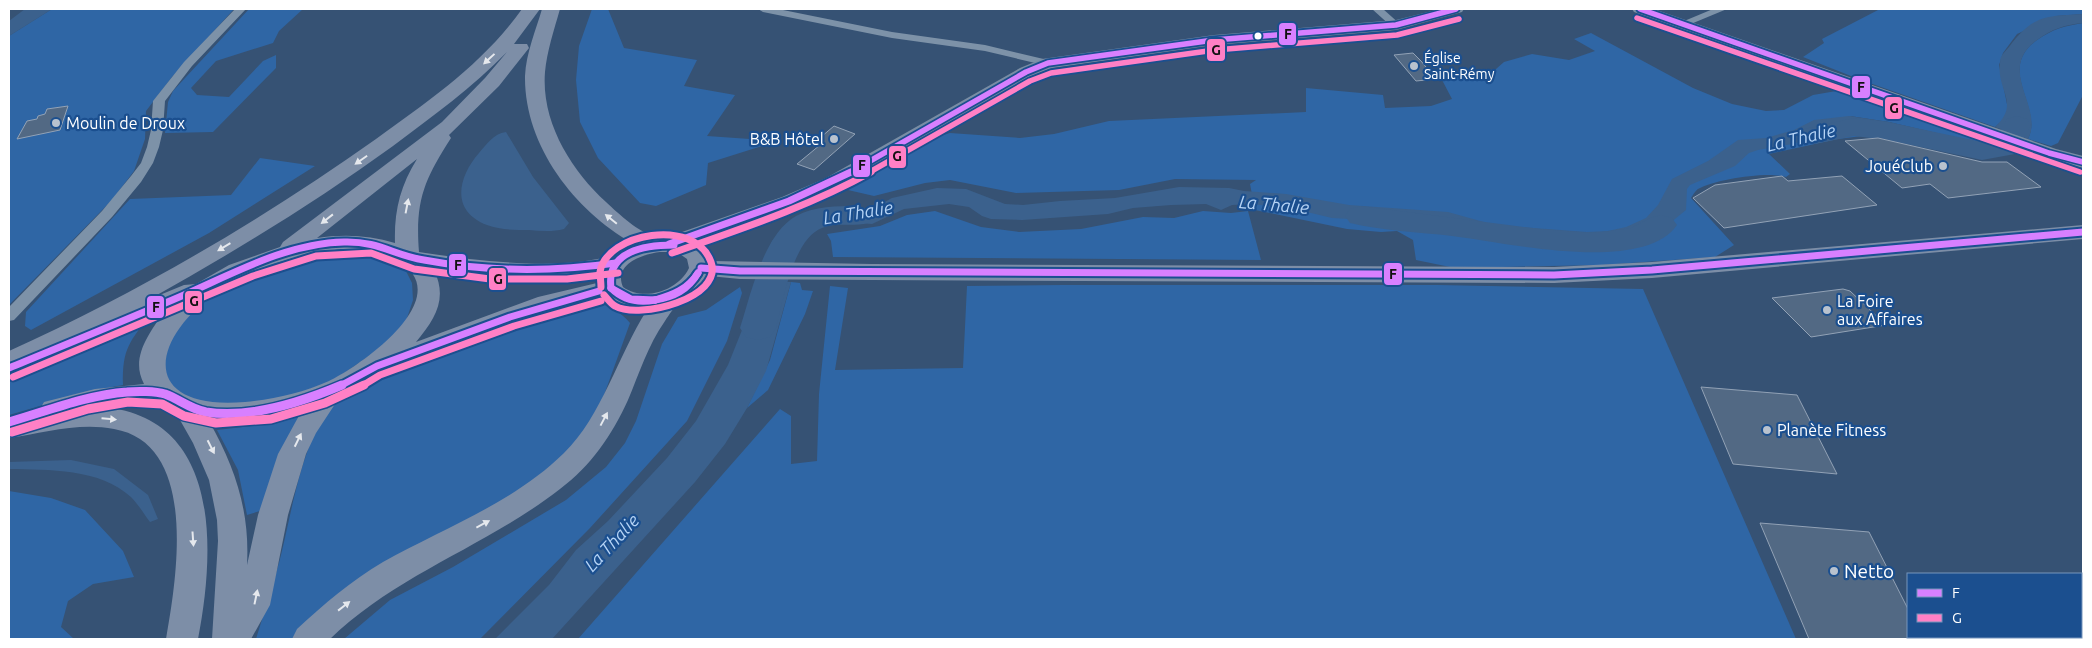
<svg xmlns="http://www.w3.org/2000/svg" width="2092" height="648" font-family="Ubuntu,sans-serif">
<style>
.green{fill:#2f66a5}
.water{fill:#3b618d}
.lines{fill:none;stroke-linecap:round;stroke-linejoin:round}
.river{fill:#3b618d;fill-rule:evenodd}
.building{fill:#526984;stroke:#92a2b6}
.minor{fill:#7d92a8;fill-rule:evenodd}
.secondary{fill:#798da4;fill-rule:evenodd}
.primary{fill:#7d8ea7;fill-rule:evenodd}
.bus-1-far2-casing{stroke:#1b4f8f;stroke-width:9}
.bus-1-far1-casing{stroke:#1b4f8f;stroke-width:11}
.bus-1-casing{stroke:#1b4f8f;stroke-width:12}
.bus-2-far2-casing{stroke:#1b4f8f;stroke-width:9}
.bus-2-far1-casing{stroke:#1b4f8f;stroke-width:11}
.bus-2-casing{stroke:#1b4f8f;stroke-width:12}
.bus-1-far2{stroke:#d880ff;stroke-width:5.5}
.bus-1-far1{stroke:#d880ff;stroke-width:7}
.bus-1{stroke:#d880ff;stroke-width:9}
.bus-2-far2{stroke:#ff80c5;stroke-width:5.5}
.bus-2-far1{stroke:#ff80c5;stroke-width:7}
.bus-2{stroke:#ff80c5;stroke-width:9}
.oneway{fill:#e5e8ed}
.bus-dot{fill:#fff;stroke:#1b4f8f;stroke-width:2}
.poi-dot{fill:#b9c2ce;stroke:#1b4f8f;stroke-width:2}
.labels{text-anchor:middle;stroke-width:4.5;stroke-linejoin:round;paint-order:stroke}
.far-poi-label{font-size:14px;fill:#fff;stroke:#1b4f8f;text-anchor:start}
.poi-label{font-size:16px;fill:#fff;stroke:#1b4f8f;text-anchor:start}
.water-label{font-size:18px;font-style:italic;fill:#b5d3f5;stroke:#1b4f8f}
.near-poi-label{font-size:19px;fill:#fff;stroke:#1b4f8f;text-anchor:start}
.line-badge{stroke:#1b4f8f;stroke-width:2}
.pale-badge-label{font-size:14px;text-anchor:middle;font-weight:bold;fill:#111}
</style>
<rect width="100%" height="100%" fill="#365274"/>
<g class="green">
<path d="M52,9H234L172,77L146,111L145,139L134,171L112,200L9,305V36Z"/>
<path d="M249,9H303L279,31L273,43L216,61L191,88L197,95L229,97L263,61L276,55V68L213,132L165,133L168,102L173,91Z"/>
<path d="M592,9H608L624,48L697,60L684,86L735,95L707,136L765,140L762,146L708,163L706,185L656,206L640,203L598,158L580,122L576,80L579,46Z"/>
<path d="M1880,9H2083V14L2056,16L2017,34L2003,53L1999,65L2008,109L2005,118L1995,127L1861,80L1803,57L1824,43L1822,39Z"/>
<path d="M2083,23V95L2058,143L2051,146L2028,139C2044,107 1995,70 2037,40C2053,29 2064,26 2083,23Z"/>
<path d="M1591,33L1693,88L1732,104L1766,111L1784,110L1813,95L1848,89L1990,135L1985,141L1975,142L1889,122L1850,116L1878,134L1838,139L1769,154L1790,174L1786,177C1769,171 1715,179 1698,189C1696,190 1693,195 1691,198L1734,245L1715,257L1602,265L1455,268L1416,260L1413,240L1397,231L1381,232L1347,229L1255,210L1250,184L1256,180L1175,179L1119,190L1016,193L950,180L925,183L874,196L848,190L930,139L950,133L1020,138L1054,134L1109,121L1306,112V88L1383,95L1385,108L1431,106L1452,99L1441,78L1496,69L1504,62L1532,54L1569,60L1595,51L1574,39Z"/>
<path d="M260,158L315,166L209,233L31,330L25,326L26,312L130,199L231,195Z"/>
<path d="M935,211L981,227L1019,232L1081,229L1143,217L1174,218L1203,211L1231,213L1248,211L1261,260L833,257L831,241L827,234L880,226L907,215Z"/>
<path d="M343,250L372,253L393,261L406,271L412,283L413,300L406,321L388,343L331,382L272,402L219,405L185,397L169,384L163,372L168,337L209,295L256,269L285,259L319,252Z"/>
<path d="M791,282L800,283L802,290L813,291L805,314L768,390L747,408L770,360Z"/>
<path d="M1063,285H1438L1643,289L1796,639H578L780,409L791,416V464L817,461L819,394L830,286L848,288L835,370L963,368L967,286Z"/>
<path d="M740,287L742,293L727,341L687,421L590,528L480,639H344L390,600L453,567L566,500L606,467L625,443L636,421L662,344L678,317L706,310Z"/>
<path d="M596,300C608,308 621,311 630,323L599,409L578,443L557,464L501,504L314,619L295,639H256C264,612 273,586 280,559C291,517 303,431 336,402C373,371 444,352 490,335H502L540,321L555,308Z"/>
<path d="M152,313C130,341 122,348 123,385L91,391L9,415V378L46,361L72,346Z"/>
<path d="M299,417L260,511L247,515L238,470L217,430L268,424Z"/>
<path d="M9,491L51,498L85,510L123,551L134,577L93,584L68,601L61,627L74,639H9Z"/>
</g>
<g class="water">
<path d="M25,9H52L9,36V21Z"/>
<path d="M2083,14V23C2064,25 2052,29 2037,40C1995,70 2045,107 2028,139L1995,127C2021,103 1996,90 2000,63C2000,55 2005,52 2009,47C2033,15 2046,16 2083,14Z"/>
<path d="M1849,116L1889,122L1975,142L1985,141L1990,135L2016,144L2008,153H1993L1888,131L1864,128L1846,129L1792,144L1758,150L1749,153L1735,166L1690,185L1687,189L1686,210L1659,232L1628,241L1613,242L1526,239L1440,224L1332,218L1290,208L1251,204L1232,205L1221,210L1206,204L1171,205L1133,208L1108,214L1022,220L991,219L982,216L969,207L949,204L904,209L872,224L847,222L816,224L799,217L805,213L819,210L867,209L877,206L892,198L937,188L966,189L1005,204L1023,205L1060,201L1115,198L1179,187L1229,188L1244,191L1286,194L1349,205L1448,212L1491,224L1519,227L1587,232L1608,231L1626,227L1646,218L1658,205L1672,179L1708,161L1738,140L1766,138L1794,130L1814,120Z"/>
<path d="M506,132L533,177L569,223L564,229C553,232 541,231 529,230C515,230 500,230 487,225C450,211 458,177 479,153C487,144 493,134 506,132Z"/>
<path d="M789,224L808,230L798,241L792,262H763L772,241Z"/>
<path d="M757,281L791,282L766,371L747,408L725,444L695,482L552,639H495L549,585L576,550L608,521L667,458L696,421L728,365L742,330L751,293Z"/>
<path d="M71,460L114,469L148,495L158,519L150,522C144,514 138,504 131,497C99,468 49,470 9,469V462Z"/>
</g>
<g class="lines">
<g class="river">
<path d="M2017,116L2027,119L2031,125L2015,154L1982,160L1887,140L1854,136L1814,144L1804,141L1800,135L1804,129L1854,118L1887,122L1982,142L1994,141L2007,119Z"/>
<path d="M857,206L868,209L873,216L868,223C853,227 836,222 822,228C793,239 783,301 776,328L770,337L758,340L746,337L740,328C751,294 763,235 796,216C814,206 838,206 857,206Z"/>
<path d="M1361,206L1540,229L1594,233L1631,228L1650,218L1661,215L1672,218L1677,225C1643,275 1503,242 1452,236C1418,232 1383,231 1350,223L1345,216L1350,209Z"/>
</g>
</g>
<g class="building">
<path d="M1413,53L1421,61L1436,79L1416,81L1394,55Z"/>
<path d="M68,106L60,130L17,139L27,121L37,119L38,116L45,114L47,109Z"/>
<path d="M834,126L855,134L814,170L797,164L820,145L814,143Z"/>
<path d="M1878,138L1982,162H2007L2041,187L1948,198L1930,184L1902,188L1845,141Z"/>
<path d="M1782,176L1788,181L1842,176L1877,205L1724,228L1693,198L1715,185Z"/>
<path d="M1843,289L1850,291L1886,325L1811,337L1772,298Z"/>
<path d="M1701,387L1797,395L1837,474L1733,464Z"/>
<path d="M1760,523L1869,532L1908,609V639H1809Z"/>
</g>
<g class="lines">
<g class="minor">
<path d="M235,9H246L192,66L165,101L163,130L159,147L153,163L141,182L112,217L14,320L9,321V307L102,211L131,176L141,163L147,147L151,130L153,101L184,62Z"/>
<path d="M758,9H778L892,32L985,45L1052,61L1054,63L1048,66L985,51L892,38L763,12Z"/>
<path d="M1372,9H1383L1401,25L1396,28L1392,27Z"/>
<path d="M1713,9H1727L1686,26L1682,27L1677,24Z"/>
</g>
<g class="secondary">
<path d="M1440,9H1464L1462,12L1396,30L1214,45L1052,68L1032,76L840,186L796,205L676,249L669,251L662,249L659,244L662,239L782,197L826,178L1020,68L1042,59L1214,35L1396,20Z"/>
<path d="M1632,9H1654L2056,149L2083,156V168L2042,157L1634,12Z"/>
</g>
<path class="primary" d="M522,9H540L514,44H527L529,48L499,86L449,135L451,138C424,180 415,201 419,252C472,260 553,271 606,257C614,255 623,246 632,243C574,210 524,145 525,76C526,53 536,30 542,9H560C554,30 547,51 545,72C541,122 571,170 606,202C620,215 638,232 656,237C661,238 667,237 671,237C689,238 704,245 711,261L872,264L1554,267L1652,262L2083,225V239L1652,278L1554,283L872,280L740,279L709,276C702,289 693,294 682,301C675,305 669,315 665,321C648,345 639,374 628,400C612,435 591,466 560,489C487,546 397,574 330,639H292L297,629C324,604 351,581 383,562C444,528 513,503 564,453C602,416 618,355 647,310L618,305L605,297L553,310L383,373L339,398L316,433L306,454L288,515L270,605L251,639H212L218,541L217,520L209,480L193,443L176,413L158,403L102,407C222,417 215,551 198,639H166C176,581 200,444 114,429C79,422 43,433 9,438V418L42,412L40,409L44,402L95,389L144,384C130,358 149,334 163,313L128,328L119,330L110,328L107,323L42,357L9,370V351C137,293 262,220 376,139C429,101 484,63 522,9ZM507,52L485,78L442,122L283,242L280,247L229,265L196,284L184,285L150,299C234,252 316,202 393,146C433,116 473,87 507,52ZM417,159C400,186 394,212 395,243C369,235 343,234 317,238ZM341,249C359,251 380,251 396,260C461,295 362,365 329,381C302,393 275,399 245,402C138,411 149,338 220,290C256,265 299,255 341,249ZM660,252H677L687,259L689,268C678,291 644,302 623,287C613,264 643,254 660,252ZM434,270C488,278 544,282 598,273L597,283L538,297L416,342C435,319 448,299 434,270ZM301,412L278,454L258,515L247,565C250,511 235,467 209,421L261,420Z"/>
<defs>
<g id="bus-1-far2">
<path d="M1640,9L2049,153L2083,162"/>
<path d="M849,173L1026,72L1048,63L1214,40L1396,25L1456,9"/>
</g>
<g id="bus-1-far1">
<path d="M669,244L789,201L851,172"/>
<path d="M701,268L740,271L1554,275L1652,270L2083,232"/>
<path d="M611,288L631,299L655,300"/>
<path d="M611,288C623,300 639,303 655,300"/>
<path d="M611,288C606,251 645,245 674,245"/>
<path d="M655,300C673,295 688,289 698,273"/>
<path d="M655,300C674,297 688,290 698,273"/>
<path d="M9,368C67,344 126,320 184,295C234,273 288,243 344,242C379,241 393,255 424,260C488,272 552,272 616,263"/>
<path d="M340,386L377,366L510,317L599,291"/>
</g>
<path id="bus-1" d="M9,422C47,411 87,395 127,392C137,391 155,391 165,394C179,399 190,409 206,412C251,419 302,402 342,385"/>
<g id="bus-2-far2">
<path d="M1637,18L2080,172"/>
<path d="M868,173L1030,81L1051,73L1215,50L1397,35L1459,19"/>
</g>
<g id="bus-2-far1">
<path d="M672,253C740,229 808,207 871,172"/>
<path d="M601,287C601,282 600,276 600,272C606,233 695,217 711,262C724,298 639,320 615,306C611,304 607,298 604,295"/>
<path d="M13,377L253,276L316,256L371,253L414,269L490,279H567L618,273"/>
<path d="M362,386L380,375L514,326L601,301"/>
</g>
<path id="bus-2" d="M12,432L88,409L128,402L162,404L184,416L216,423L271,419L325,403L364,385"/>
</defs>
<use href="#bus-1-far2" class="bus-1-far2-casing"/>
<use href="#bus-1-far1" class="bus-1-far1-casing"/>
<use href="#bus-1" class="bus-1-casing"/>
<use href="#bus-2-far2" class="bus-2-far2-casing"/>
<use href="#bus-2-far1" class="bus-2-far1-casing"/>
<use href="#bus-2" class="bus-2-casing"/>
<use href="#bus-1-far2" class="bus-1-far2"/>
<use href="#bus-1-far1" class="bus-1-far1"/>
<use href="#bus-1" class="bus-1"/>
<use href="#bus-2-far2" class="bus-2-far2"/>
<use href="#bus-2-far1" class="bus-2-far1"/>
<use href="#bus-2" class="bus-2"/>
</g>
<defs><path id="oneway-solid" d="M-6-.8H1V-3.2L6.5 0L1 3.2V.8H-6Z" transform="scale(1.25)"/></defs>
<g class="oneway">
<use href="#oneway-solid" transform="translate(489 59) rotate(137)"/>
<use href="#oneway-solid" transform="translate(361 160) rotate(145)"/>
<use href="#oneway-solid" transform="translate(407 206) rotate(-79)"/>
<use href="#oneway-solid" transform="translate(327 219) rotate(142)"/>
<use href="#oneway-solid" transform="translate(611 219) rotate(-141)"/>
<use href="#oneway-solid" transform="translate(224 247) rotate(149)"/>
<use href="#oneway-solid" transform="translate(109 419) rotate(5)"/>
<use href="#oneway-solid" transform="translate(604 419) rotate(-62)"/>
<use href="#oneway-solid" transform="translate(298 440) rotate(-64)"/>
<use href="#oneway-solid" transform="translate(211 447) rotate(63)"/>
<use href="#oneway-solid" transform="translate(483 524) rotate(-28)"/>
<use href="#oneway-solid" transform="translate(193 539) rotate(86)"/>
<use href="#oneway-solid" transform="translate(256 597) rotate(-78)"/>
<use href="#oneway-solid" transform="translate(344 606) rotate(-38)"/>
</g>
<circle class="bus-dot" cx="1258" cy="36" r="4.5"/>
<g class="poi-dot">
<circle cx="1414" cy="66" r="5"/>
<circle cx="56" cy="123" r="5"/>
<circle cx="834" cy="139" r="5"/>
<circle cx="1943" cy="166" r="5"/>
<circle cx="1827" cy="310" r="5"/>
<circle cx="1767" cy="430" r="5"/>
<circle cx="1834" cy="571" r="5"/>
</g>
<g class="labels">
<g class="far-poi-label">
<text x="1424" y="63">Église<tspan x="1424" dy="16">Saint-Rémy</tspan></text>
</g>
<g class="poi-label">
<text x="66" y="129">Moulin de Droux</text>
<text x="824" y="145" text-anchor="end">B&amp;B Hôtel</text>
<text x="1933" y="172" text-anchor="end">JouéClub</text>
<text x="1837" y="307">La Foire<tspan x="1837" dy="18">aux Affaires</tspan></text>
<text x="1777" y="436">Planète Fitness</text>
</g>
<g class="water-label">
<text transform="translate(1801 138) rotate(-13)" y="6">La Thalie</text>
<text transform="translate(1274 205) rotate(5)" y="6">La Thalie</text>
<text transform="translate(858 213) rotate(-9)" y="6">La Thalie</text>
<text transform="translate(612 543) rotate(-47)" y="6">La Thalie</text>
</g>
<g class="near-poi-label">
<text x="1844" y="578">Netto</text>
</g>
</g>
<g class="line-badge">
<rect x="1278" y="22" width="19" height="24" rx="5" fill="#d880ff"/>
<rect x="1206" y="38" width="20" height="24" rx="5" fill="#ff80c5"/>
<rect x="1851" y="75" width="20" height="24" rx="5" fill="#d880ff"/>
<rect x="1884" y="96" width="19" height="24" rx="5" fill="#ff80c5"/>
<rect x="888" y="145" width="19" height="24" rx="5" fill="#ff80c5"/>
<rect x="852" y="154" width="19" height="24" rx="5" fill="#d880ff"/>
<rect x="448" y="253" width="19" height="24" rx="5" fill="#d880ff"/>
<rect x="1383" y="262" width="20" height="24" rx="5" fill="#d880ff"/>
<rect x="488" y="267" width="19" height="24" rx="5" fill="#ff80c5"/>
<rect x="184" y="290" width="19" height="24" rx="5" fill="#ff80c5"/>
<rect x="146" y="295" width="19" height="24" rx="5" fill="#d880ff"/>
</g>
<g class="pale-badge-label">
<text x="1288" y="39">F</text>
<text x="1216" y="55">G</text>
<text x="1861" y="92">F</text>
<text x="1894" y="113">G</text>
<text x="897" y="161">G</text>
<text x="862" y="170">F</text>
<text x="458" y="270">F</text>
<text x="1393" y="279">F</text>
<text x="498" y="284">G</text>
<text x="194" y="306">G</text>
<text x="156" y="312">F</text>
</g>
<rect width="2092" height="648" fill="none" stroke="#ffffff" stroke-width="20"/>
<rect x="1907" y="573" width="175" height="65" fill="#1b4f8f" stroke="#7695bc"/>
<rect x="1917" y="589" width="25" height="8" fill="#d880ff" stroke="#7695bc"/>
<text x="1952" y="598" font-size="15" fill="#ffffff">F</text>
<rect x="1917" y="614" width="25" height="8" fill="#ff80c5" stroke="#7695bc"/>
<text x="1952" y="623" font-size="15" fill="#ffffff">G</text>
</svg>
